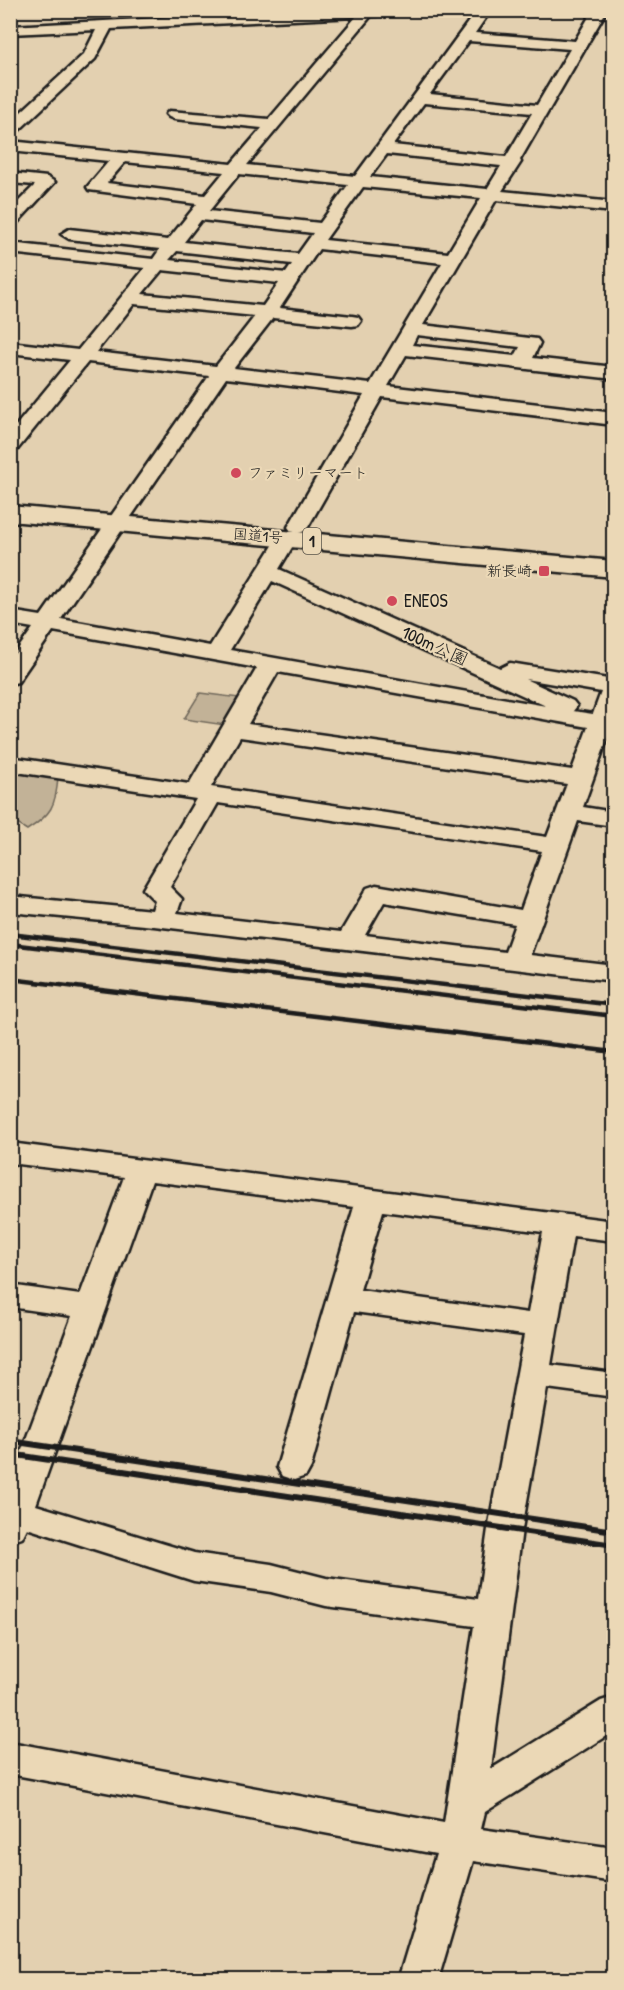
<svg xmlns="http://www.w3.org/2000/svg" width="624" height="1990" font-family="'Patrick Hand','Klee One',sans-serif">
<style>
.green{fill:#c2b297;stroke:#6f675a;stroke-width:1.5}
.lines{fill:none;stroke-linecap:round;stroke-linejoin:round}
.street-casing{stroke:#1c1c1c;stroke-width:5}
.highway-casing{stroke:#1c1c1c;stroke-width:5}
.street{fill:#ebd8b6;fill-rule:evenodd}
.highway{fill:#ebd8b6;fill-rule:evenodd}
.rail-far1{stroke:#1c1c1c;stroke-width:4.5}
.rail{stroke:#1c1c1c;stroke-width:6}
.poi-dot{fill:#d1495b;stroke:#ebd8b6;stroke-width:2}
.labels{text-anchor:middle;stroke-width:4.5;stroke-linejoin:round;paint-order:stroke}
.far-poi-label{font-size:15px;fill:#1c1c1c;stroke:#ebd8b6;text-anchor:start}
.far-street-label{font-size:15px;fill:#1c1c1c;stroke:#ebd8b6}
.shield{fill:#ebd8b6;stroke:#5a544a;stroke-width:1.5}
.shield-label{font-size:16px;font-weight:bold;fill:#1c1c1c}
.poi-label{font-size:18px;fill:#1c1c1c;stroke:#ebd8b6;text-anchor:start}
.street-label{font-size:18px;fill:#1c1c1c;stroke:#ebd8b6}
</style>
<rect width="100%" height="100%" fill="#e3d0b0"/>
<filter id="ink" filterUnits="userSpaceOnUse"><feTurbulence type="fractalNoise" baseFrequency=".0167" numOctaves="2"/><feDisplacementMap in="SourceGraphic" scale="12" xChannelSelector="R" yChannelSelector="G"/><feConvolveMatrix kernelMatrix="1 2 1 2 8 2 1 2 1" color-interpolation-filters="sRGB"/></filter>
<g filter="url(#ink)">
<g class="green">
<path d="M200,693L240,698L225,725L184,719Z"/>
<path d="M10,769L58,777C56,806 51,815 27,830L11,820Z"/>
</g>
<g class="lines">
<defs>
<g id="street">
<path d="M310,10H409L402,14L371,16L247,165L355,176L477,10H491L475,33L575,41L593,10H607L520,160L521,162L502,191L614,202V212L496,200L423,325L537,339L540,343L533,358L614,367V379L406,355L388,386L614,413V425L382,397L308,527L305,531L298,533L291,531L288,527L364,395L226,378L61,619L210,646L277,539L280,535L287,533L294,535L297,539L279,569L500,668L510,663L614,680V732L610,731L583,807L614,812V826L578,821L530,955L614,965V981L154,926L10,912V896L152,910L155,901L143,889L196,799L10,771V757L189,784L257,668L53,631L18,682L10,684V660L33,628L10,624V611L41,616L209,376L88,362L17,450L10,452V433L70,360L10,353V342L78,350L145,268L10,253V243L153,259L160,249L69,239L61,234L69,229L168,240L197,204L89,190L87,187L109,161L10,151V141L231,164L262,128L174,119L169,117L166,114L169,111L269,119L356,17L111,29L95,59L15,134L10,136V122L84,54L96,30L10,34V26ZM469,41L570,49L537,105L430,94ZM424,103L532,113L506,157L393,145ZM387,154L501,166L487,189L370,177ZM125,162L224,172L205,195L107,183ZM239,174L348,185L320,223L209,211ZM363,187L481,198L448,253L325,240ZM201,220L313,233L298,254L184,242ZM319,249L442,263L370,384L234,368L273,318L352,326L358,325L361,321L358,317L352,316L280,308ZM177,251L292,264L286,273L169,260ZM162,270L279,283L263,306L142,294ZM134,304L255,316L216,366L96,352ZM417,335L520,347L515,356L412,345ZM272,581L546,706L230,650ZM278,672L588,727L572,770L248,724ZM525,679L601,692L593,714L573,711L577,706L573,701ZM240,737L567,784L547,837L211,787ZM218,803L542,851L521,910L376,885L367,888L341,932L177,913L182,899L170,887ZM384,902L515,924L505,952L365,935Z"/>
<path d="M10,173L47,177L55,182L16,224L10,225V210L35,185L10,183Z"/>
<path d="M10,1143L614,1221V1241L573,1236L551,1365L614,1373V1397L547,1388L522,1529L491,1769L601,1701L614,1697V1731L485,1812L481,1829L614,1848V1882L473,1861L438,1980H398L436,1854L10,1774V1742L444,1823L474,1626L326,1606L271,1592L194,1581L27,1528L22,1538L10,1542V1482L72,1316L10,1307V1285L80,1295L124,1177L10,1163ZM152,1181L354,1207L277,1467L282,1476L294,1480L306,1476L311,1467L354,1312L524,1335L488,1529L478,1599L326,1578L271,1564L194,1553L36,1505ZM383,1211L543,1232L528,1313L360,1290Z"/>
</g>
<path id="highway" d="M10,506L614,561V577L10,521Z"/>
</defs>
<use href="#street" class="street-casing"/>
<use href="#highway" class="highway-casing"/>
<use href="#street" class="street"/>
<use href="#highway" class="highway"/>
<g class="rail-far1">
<path d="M10,934L614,1005"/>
<path d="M10,944L614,1016"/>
<path d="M10,979L614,1052"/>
</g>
<g class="rail">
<path d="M10,1441L614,1531"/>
<path d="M10,1454L614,1545"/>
</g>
</g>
</g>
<g class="poi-dot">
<circle cx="236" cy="473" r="6"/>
<rect x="538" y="565" width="12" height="12" rx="3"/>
<circle cx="392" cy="601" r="6"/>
</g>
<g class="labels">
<g class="far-poi-label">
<text x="248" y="478">ファミリーマート</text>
<text x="532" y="576" text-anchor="end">新長崎</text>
</g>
<g class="far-street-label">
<text transform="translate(258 536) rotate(5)" y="5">国道1号</text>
</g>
<rect class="shield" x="303" y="528" width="18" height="26" rx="4.5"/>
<g class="shield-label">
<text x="312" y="547">1</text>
</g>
<g class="poi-label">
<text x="404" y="607">ENEOS</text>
</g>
<g class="street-label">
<text transform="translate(435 646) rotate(25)" y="6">100m公園</text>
</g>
</g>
<rect width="624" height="1990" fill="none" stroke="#ebd8b6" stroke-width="36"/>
<rect x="18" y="18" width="588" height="1954" fill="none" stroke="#1c1c1c" stroke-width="2" filter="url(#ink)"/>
</svg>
